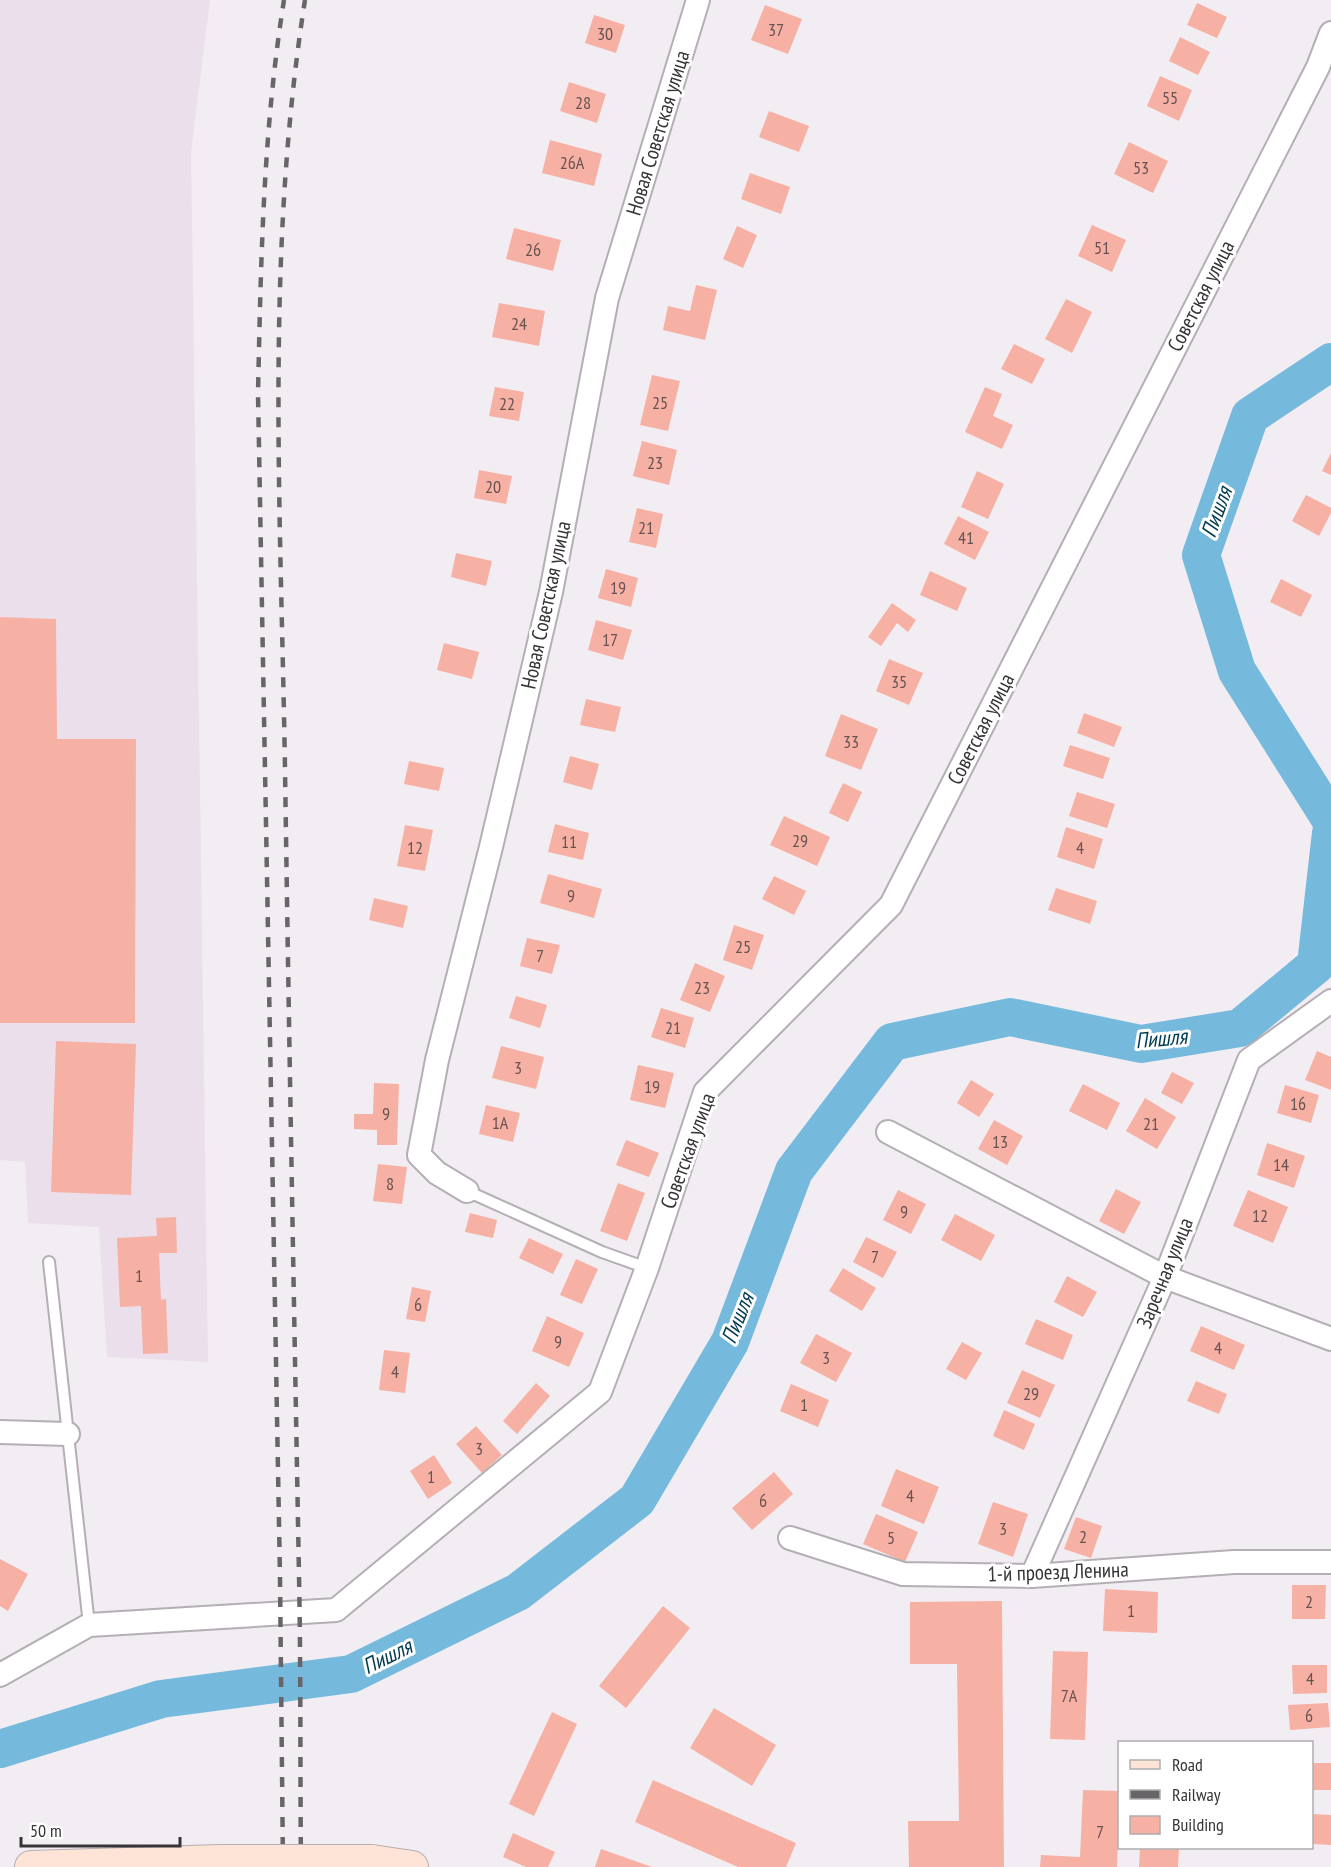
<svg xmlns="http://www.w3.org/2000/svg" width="1331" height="1867" font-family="'PT Sans Narrow',sans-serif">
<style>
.built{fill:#eadfea}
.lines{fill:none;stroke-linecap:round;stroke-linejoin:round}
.river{stroke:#75b9dd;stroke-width:38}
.building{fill:#f7b0a4}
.service-casing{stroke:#b4afb4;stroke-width:14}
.minor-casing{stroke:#b4afb4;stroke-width:26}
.secondary-casing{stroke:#b4afb4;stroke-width:34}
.service{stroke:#fff;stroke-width:10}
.minor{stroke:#fff;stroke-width:22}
.secondary{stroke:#fde4d6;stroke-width:32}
.rail{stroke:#686568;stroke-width:4.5;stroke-dasharray:10 10;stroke-linecap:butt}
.secondary-bridge-casing{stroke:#b4afb4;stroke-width:34;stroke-linecap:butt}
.secondary-bridge{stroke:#fde4d6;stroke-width:32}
.labels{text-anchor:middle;stroke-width:6;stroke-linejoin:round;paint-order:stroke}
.number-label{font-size:18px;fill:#665352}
.street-label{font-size:21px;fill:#363436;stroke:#fff}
.water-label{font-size:22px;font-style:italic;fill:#003a52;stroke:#fff}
</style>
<rect width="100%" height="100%" fill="#f2edf2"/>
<path class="built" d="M0,0H210L191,152L208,1362L107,1357L99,1227L28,1223L25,1162L0,1160Z"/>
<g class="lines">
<g class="river">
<path d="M1331,362L1250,416L1201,555L1237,671L1331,820"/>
<path d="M0,1749L161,1699L351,1674L518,1592L637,1500L730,1342L794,1171L892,1042L1010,1017L1141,1044L1240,1028L1316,965L1331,833"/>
</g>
</g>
<g class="building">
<path d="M1197,3L1227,17L1217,38L1187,25Z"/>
<path d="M765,5L802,19L788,54L751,40Z"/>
<path d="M594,15L625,25L616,53L585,43Z"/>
<path d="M1180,37L1210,52L1198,75L1169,61Z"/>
<path d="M1160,76L1192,90L1179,121L1147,106Z"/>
<path d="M569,82L606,94L597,123L560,111Z"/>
<path d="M769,111L809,126L799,152L759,137Z"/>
<path d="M550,140L602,154L594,186L542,173Z"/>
<path d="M1129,142L1168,161L1153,193L1114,174Z"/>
<path d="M750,173L790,187L781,214L741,199Z"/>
<path d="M1092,225L1126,240L1112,272L1078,256Z"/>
<path d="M737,226L757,235L743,268L723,259Z"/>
<path d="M514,228L561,240L553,271L506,259Z"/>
<path d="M696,285L717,290L705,340L663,330L668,306L690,311Z"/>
<path d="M1066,299L1092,312L1072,353L1045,339Z"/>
<path d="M499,303L545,311L539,346L492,337Z"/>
<path d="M1014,344L1045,359L1032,384L1001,369Z"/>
<path d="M652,375L680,381L668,431L640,425Z"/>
<path d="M495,387L524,392L519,421L489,416Z"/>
<path d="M985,387L1002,394L993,416L1013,425L1002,449L965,432Z"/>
<path d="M642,441L677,450L669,485L633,476Z"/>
<path d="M1331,453V475L1322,471Z"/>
<path d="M479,470L512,476L506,504L474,498Z"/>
<path d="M977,471L1004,484L988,519L961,507Z"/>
<path d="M1306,495L1331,508V513L1319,536L1292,521Z"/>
<path d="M637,508L663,514L656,548L629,542Z"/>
<path d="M958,516L989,532L975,560L944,544Z"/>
<path d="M456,553L492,561L486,586L451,577Z"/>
<path d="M606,569L638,578L631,607L598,598Z"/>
<path d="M930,571L967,588L957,611L920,595Z"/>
<path d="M1281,579L1312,595L1301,617L1270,602Z"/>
<path d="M892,603L916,620L908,632L897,623L881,646L868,637Z"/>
<path d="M0,617L56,619L57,739H136L135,1023H0Z"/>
<path d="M596,620L632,630L623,660L588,650Z"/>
<path d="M444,643L479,652L472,679L437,670Z"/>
<path d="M889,659L923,673L909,705L876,691Z"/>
<path d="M586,699L621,707L615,732L580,725Z"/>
<path d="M1084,713L1122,727L1114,747L1077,733Z"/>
<path d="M841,714L878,729L861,770L825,756Z"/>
<path d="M1070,745L1110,758L1103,779L1063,766Z"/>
<path d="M570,756L599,764L592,790L563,782Z"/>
<path d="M409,761L444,768L439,791L404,784Z"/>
<path d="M843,783L862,792L848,822L829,813Z"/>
<path d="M1077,792L1115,804L1107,828L1069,816Z"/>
<path d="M784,816L830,837L817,866L770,845Z"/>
<path d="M555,824L589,833L583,860L548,852Z"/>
<path d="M405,825L433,830L425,871L397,866Z"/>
<path d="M1066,827L1103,839L1094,869L1057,857Z"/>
<path d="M548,874L602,889L594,918L540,903Z"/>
<path d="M774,876L806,891L794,915L762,899Z"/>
<path d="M1056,888L1097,901L1090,924L1048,910Z"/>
<path d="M374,898L408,906L403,928L369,920Z"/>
<path d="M734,925L764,935L752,970L723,960Z"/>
<path d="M527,938L560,945L552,974L520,966Z"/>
<path d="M695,963L725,976L710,1012L680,1000Z"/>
<path d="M516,996L547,1005L540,1028L509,1018Z"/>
<path d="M661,1008L694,1018L685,1048L651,1037Z"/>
<path d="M56,1041L136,1044L131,1195L51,1192Z"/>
<path d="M501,1046L544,1057L536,1089L492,1078Z"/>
<path d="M1317,1051L1331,1057V1090L1305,1080Z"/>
<path d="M638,1065L674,1073L665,1108L630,1100Z"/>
<path d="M1172,1072L1194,1083L1182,1104L1161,1093Z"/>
<path d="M971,1080L994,1094L979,1117L957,1103Z"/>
<path d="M374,1083L399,1084L397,1145H377V1130L354,1129V1114H373Z"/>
<path d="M1083,1084L1120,1103L1107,1130L1069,1111Z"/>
<path d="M1285,1085L1319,1095L1311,1123L1277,1113Z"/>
<path d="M1145,1098L1176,1117L1157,1149L1126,1131Z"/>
<path d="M486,1105L520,1113L513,1142L479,1134Z"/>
<path d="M994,1120L1023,1136L1007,1165L978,1149Z"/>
<path d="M626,1140L659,1153L649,1177L616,1165Z"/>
<path d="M1267,1143L1305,1156L1294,1188L1257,1175Z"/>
<path d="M378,1164L407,1167L402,1204L373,1201Z"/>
<path d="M618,1183L645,1193L627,1241L600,1231Z"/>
<path d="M1116,1189L1141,1202L1124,1234L1099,1221Z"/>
<path d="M898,1190L926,1204L911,1234L883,1220Z"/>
<path d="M1248,1190L1288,1207L1273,1243L1233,1226Z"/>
<path d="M470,1213L497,1220L493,1238L465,1232Z"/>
<path d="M955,1214L995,1235L981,1261L941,1240Z"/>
<path d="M176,1217L177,1253H159L161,1300L166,1299L168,1353L143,1354L141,1306L120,1307L117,1238L157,1236L156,1218Z"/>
<path d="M866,1237L897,1252L883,1278L853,1262Z"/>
<path d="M529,1238L563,1254L553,1274L519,1258Z"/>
<path d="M576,1259L598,1269L582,1304L560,1295Z"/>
<path d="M843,1268L876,1288L862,1311L829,1291Z"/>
<path d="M1067,1276L1097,1292L1083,1317L1054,1302Z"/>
<path d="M412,1287L431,1291L425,1322L406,1319Z"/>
<path d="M547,1316L584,1333L569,1367L532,1351Z"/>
<path d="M1036,1319L1073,1335L1063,1360L1025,1344Z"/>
<path d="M1201,1326L1245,1345L1234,1370L1190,1351Z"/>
<path d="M816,1334L852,1353L836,1382L800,1363Z"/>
<path d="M962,1342L982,1353L966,1380L946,1369Z"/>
<path d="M384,1350L410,1353L405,1393L379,1390Z"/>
<path d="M1022,1370L1055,1385L1040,1418L1007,1403Z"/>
<path d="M1196,1381L1227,1394L1219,1414L1187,1401Z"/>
<path d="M536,1383L550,1396L517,1434L503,1421Z"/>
<path d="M791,1384L829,1400L818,1427L780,1411Z"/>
<path d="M1004,1410L1035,1424L1024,1450L993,1436Z"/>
<path d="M476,1426L502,1455L482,1473L456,1444Z"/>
<path d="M434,1455L452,1483L428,1499L410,1471Z"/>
<path d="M896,1469L939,1487L924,1524L881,1506Z"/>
<path d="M774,1472L793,1494L752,1530L732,1508Z"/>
<path d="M993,1502L1028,1514L1013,1557L978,1544Z"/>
<path d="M876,1514L918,1532L905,1562L863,1544Z"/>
<path d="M1076,1517L1102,1526L1091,1558L1064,1549Z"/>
<path d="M0,1559L28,1574L8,1611L0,1606Z"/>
<path d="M1292,1585H1326L1325,1619H1292Z"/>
<path d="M1105,1589L1158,1592L1157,1633L1103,1631Z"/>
<path d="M1002,1601L1004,1867H909L908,1821H959L957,1664H910V1602Z"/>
<path d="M663,1606L690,1628L626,1708L599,1686Z"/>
<path d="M1053,1651L1088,1652L1085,1740L1050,1739Z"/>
<path d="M1292,1665H1327V1693L1293,1694Z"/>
<path d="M1328,1703L1330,1727L1290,1730L1288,1705Z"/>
<path d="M714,1708L776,1745L752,1786L690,1748Z"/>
<path d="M552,1712L577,1724L534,1816L509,1804Z"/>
<rect x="1312" y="1763" width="19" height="27"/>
<path d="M653,1780L796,1843L786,1867H738L635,1822Z"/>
<path d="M1083,1790L1120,1791L1117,1867H1040L1041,1855L1080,1857Z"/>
<path d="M1312,1814L1331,1815V1845L1312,1844Z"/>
<path d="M513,1833L555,1852L548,1867H526L503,1857Z"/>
<path d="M1140,1848H1179L1178,1867H1139Z"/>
<path d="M601,1849L652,1867H595Z"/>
</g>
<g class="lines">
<defs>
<g id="service">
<path d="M467,1191L602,1252L647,1268"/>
<path d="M49,1262L89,1625"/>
</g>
<g id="minor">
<path d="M888,1132L1165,1277L1331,1339"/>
<path d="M467,1191L437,1173L419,1155L437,1060L491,847L551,592L607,298L698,0"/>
<path d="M0,1432L68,1434"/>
<path d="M790,1538L903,1574L1032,1576L1234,1562H1331"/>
<path d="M1032,1576L1165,1277L1249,1060L1331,1001"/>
<path d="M0,1675L89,1625L336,1610L600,1392L647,1268L705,1092L891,905L1318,67L1331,33"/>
</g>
<g id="secondary">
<path d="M372,1861L412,1867"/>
<path d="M31,1867L221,1861"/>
</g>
</defs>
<use href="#service" class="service-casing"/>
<use href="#minor" class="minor-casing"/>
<use href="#secondary" class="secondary-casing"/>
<use href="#service" class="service"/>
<use href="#minor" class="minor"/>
<use href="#secondary" class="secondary"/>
<g class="rail">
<path d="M283,1867L280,1577L258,393C261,260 263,131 284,0"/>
<path d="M301,1867C300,1770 301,1673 299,1576C294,1307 289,1038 285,769C281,513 265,253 305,0"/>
</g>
<defs>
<path id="secondary-bridge" d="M221,1861H372"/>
</defs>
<use href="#secondary-bridge" class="secondary-bridge-casing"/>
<use href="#secondary-bridge" class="secondary-bridge"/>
</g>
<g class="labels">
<g class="number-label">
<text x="776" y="36">37</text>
<text x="605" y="40">30</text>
<text x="1170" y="104">55</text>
<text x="583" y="109">28</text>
<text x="572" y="169">26А</text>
<text x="1141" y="174">53</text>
<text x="1102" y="254">51</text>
<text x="533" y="256">26</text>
<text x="519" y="330">24</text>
<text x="660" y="409">25</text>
<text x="507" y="410">22</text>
<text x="655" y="469">23</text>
<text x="493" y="493">20</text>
<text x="646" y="534">21</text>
<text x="966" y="544">41</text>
<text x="618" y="594">19</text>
<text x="610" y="646">17</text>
<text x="899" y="688">35</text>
<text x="851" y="748">33</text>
<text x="800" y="847">29</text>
<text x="569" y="848">11</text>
<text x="415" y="854">12</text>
<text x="1080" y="854">4</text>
<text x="571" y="902">9</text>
<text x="743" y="953">25</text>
<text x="540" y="962">7</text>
<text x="702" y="994">23</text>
<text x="673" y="1034">21</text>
<text x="518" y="1074">3</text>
<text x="652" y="1093">19</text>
<text x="1298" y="1110">16</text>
<text x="386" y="1120">9</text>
<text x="500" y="1129">1А</text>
<text x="1151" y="1130">21</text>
<text x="1000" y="1148">13</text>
<text x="1281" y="1171">14</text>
<text x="390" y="1190">8</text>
<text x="904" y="1218">9</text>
<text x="1260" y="1222">12</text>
<text x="875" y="1263">7</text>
<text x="139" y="1282">1</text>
<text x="418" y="1311">6</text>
<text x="558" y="1348">9</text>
<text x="1218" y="1354">4</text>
<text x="826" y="1364">3</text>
<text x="395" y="1378">4</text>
<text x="1031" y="1400">29</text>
<text x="804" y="1411">1</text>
<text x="479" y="1455">3</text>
<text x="431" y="1483">1</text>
<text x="910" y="1502">4</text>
<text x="763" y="1507">6</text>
<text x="1003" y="1535">3</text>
<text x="1083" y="1543">2</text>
<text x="891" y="1544">5</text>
<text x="1309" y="1608">2</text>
<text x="1131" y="1617">1</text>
<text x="1310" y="1685">4</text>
<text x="1069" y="1702">7А</text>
<text x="1309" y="1722">6</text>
<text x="1100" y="1838">7</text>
</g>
<g class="street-label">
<text transform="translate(658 133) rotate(-73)" y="7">Новая Советская улица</text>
<text transform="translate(1201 296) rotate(-63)" y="7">Советская улица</text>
<text transform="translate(546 605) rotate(-78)" y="7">Новая Советская улица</text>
<text transform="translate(981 729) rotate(-63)" y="7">Советская улица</text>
<text transform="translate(688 1151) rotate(-70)" y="7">Советская улица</text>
<text transform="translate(1165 1273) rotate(-68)" y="7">Заречная улица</text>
<text transform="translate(1058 1572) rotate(-2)" y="7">1-й проезд Ленина</text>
</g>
<g class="water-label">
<text transform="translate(1216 512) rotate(-70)" y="8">Пишля</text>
<text transform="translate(1161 1038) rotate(-5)" y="8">Пишля</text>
<text transform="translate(737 1318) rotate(-68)" y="8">Пишля</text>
<text transform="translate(387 1656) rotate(-26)" y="8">Пишля</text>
</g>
</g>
<rect x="1118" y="1741" width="195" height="108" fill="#ffffff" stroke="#afaeaf" stroke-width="1.5"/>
<rect x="1130" y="1760" width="30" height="9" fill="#fde4d6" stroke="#afaeaf" stroke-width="1.5"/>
<text x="1172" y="1771" font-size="18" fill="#363436">Road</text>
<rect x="1130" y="1790" width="30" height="9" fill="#686568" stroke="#afaeaf" stroke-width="1.5"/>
<text x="1172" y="1801" font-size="18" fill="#363436">Railway</text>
<rect x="1130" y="1816" width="30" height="18" fill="#f7b0a4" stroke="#afaeaf" stroke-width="1.5"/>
<text x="1172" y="1831" font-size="18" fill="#363436">Building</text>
<path d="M21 1837v9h159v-9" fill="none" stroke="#363436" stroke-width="3"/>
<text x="30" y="1837" font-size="18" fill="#363436" stroke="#ffffff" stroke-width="4.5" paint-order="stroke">50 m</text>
</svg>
